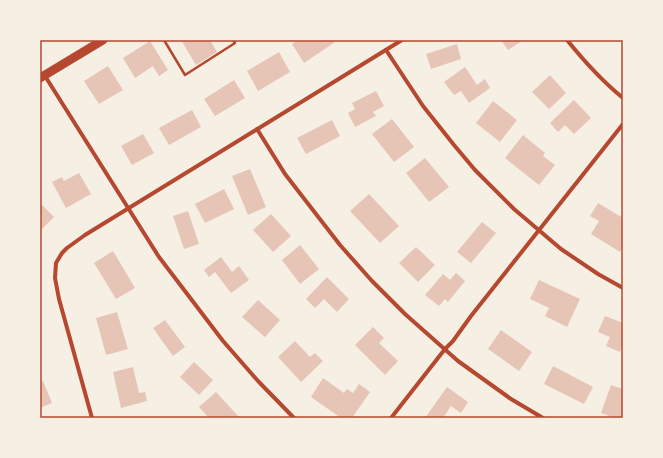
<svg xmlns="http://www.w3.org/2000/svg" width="663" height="458" font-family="'Zilla Slab',serif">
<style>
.building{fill:#e6c5b7}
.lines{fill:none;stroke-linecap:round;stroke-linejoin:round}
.service{stroke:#b5482f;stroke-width:2.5}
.minor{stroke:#b5482f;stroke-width:4}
.primary{stroke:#b5482f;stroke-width:9}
.neatline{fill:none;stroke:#b5482f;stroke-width:1.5}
</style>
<rect width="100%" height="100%" fill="#f6efe4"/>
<g class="building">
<path d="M181,40H210L217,52L196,65Z"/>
<path d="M298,40H333L335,42L304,63L292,44Z"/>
<path d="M501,40H521L522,41L508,50Z"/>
<path d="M150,41L168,70L159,76L153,66L135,78L123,58Z"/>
<path d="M457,44L461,59L431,69L426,54Z"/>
<path d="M279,52L290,72L258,91L247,71Z"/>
<path d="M108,66L123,90L99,104L84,81Z"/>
<path d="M465,67L477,85L485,79L490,88L469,103L461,91L454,95L444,82Z"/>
<path d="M550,75L566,93L549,109L532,92Z"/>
<path d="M234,80L245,98L215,116L204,99Z"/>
<path d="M376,91L384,106L373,112L376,116L355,127L348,113L355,109L352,103Z"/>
<path d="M574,100L591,118L574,134L565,125L558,132L550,123Z"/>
<path d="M493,101L517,120L500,142L476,123Z"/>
<path d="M192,110L201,127L169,145L159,128Z"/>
<path d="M392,119L414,147L394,162L372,134Z"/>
<path d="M332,120L340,136L306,154L297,138Z"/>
<path d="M143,134L154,153L132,165L121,146Z"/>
<path d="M523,135L545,153L543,156L555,165L539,185L505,158Z"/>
<path d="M425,158L449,187L429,202L406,173Z"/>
<path d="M250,169L266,207L248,215L232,176Z"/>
<path d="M79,173L91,194L66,208L52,182L62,177L64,181Z"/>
<path d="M224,189L234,209L205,223L195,204Z"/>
<path d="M369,194L399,226L380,243L350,211Z"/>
<path d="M40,203L54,217L40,231Z"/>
<path d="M598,203L623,218V247L620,252L591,234L599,221L590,216Z"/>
<path d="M188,211L199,244L184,249L173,216Z"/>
<path d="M271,214L291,236L273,252L253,230Z"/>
<path d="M482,222L496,233L471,263L457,252Z"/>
<path d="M300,245L319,269L300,284L282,260Z"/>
<path d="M416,247L435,265L418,282L399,263Z"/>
<path d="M113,251L135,288L116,299L94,263Z"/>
<path d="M221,257L232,272L239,266L249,280L231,293L215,272L209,277L204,270Z"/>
<path d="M456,273L465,281L448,302L445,299L439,306L425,295L443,274L450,280Z"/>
<path d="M327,277L349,299L337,312L324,299L315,308L306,299Z"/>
<path d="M539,280L580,299L567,327L545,316L549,308L530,299Z"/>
<path d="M258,300L280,320L265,337L242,317Z"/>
<path d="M117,312L128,349L106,355L96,318Z"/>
<path d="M605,316L623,323V344L620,352L606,346L610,337L598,332Z"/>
<path d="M165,320L185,347L173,356L153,328Z"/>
<path d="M373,327L384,338L379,343L398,361L385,375L355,345Z"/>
<path d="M501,330L532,352L519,371L488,349Z"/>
<path d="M295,341L310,357L315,353L323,361L301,382L278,357Z"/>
<path d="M194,362L213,380L199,395L180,377Z"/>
<path d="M553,366L593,387L584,404L544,384Z"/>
<path d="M133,367L139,393L145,392L147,401L121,408L113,372Z"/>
<path d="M323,378L344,393L347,389L353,393L359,384L370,392L352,418H341L311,397Z"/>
<path d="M43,381L52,403L40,408V382Z"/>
<path d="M611,385L623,389L621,397L623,398V418H615L601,413Z"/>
<path d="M447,387L468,402L461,413L451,406L443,418H425Z"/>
<path d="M216,392L239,417L238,418H209L199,407Z"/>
</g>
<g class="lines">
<path class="service" d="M164,40L185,75L235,43L233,40"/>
<g class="minor">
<path d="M567,40C584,61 602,81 623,98"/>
<path d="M386,50L423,106L454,145L475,170L514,209L561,249L598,274L623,288"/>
<path d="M45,76L159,257L223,341L258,381L294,418"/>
<path d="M257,129L285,174L340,245L372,281L405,314L458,361L511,399L543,418"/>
<path d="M92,418L59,299L55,278L56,263L62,253L67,248L85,235L402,40"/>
<path d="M391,418L445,349L453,341L471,316L623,124"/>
</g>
<path class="primary" d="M40,78L103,40"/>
</g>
<rect width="663" height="458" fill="none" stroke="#f6efe4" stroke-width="82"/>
<rect x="41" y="41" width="581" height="376" class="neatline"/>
</svg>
